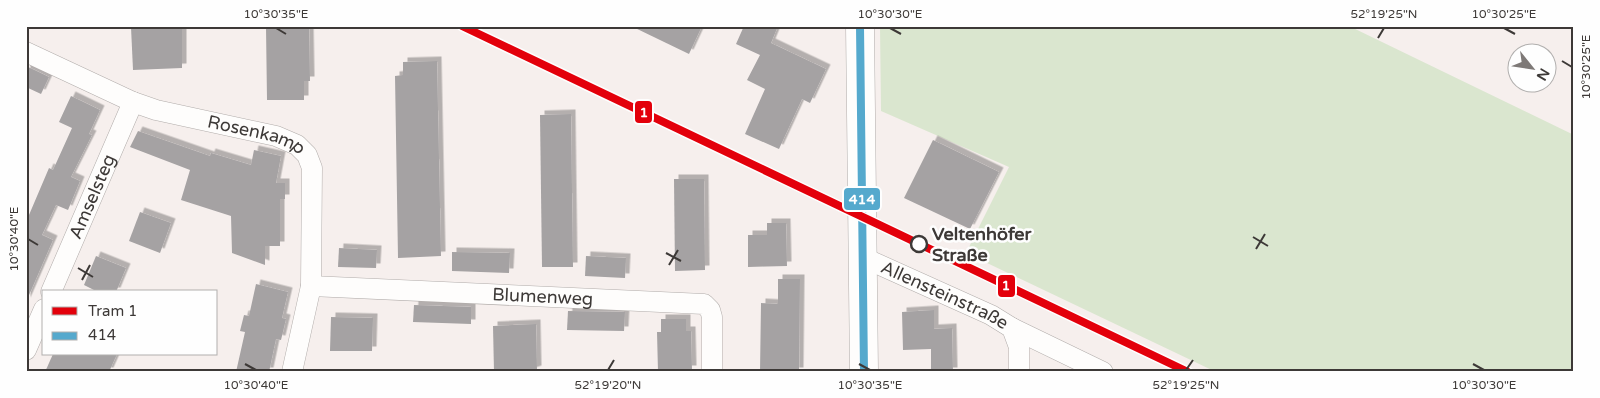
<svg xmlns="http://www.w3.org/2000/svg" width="1600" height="398" font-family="'Varela Round',sans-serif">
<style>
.green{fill:#dae6cf}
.building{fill:#a5a2a3;filter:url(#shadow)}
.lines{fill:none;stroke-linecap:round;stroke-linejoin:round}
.street-casing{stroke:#b1acaa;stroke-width:21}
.secondary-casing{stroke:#b1acaa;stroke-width:29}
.street{stroke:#fefdfc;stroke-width:20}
.secondary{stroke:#fefdfc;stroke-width:28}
.bus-1-casing{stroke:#fefefe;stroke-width:11}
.bus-1{stroke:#55a9cd;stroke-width:8}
.tram-1-casing{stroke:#fefefe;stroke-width:11}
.tram-1{stroke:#e3000b;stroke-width:8}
.ticks{fill:none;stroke:#3d3937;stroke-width:2}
.stop-dot{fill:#fefefe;stroke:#3d3937;stroke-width:2.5}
.labels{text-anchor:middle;stroke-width:5;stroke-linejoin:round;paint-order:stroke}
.street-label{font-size:18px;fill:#3d3937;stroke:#fefefe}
.stop-label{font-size:18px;font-weight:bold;fill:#3d3937;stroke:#fefefe;text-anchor:start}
.line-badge{stroke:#fefefe;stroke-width:2}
.badge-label{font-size:14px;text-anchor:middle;font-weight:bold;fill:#fff}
.neatline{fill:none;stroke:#3d3937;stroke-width:2}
.ticks-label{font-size:12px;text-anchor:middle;fill:#3d3937}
</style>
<defs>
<filter id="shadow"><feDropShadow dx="4.5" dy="-4.5" stdDeviation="0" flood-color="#0004"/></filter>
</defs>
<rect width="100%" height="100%" fill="#f6efed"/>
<path class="green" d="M880,26H1349L1574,135V372H1216L966,253L1009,167L881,111Z"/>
<g class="building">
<path d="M134,26H182V68L133,70L131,27Z"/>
<path d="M273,26H309L310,81H304V100H267L266,27Z"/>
<path d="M631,26H702L689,54Z"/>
<path d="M744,26H778L771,43L826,69L810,103L802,99L779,149L745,134L765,89L747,80L760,55L736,44Z"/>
<path d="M437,61L441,256L398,258L395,76L403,75V62Z"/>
<path d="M26,66L49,77L41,94L26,87Z"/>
<path d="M71,96L100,110L89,134L92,135L71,177L80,181L68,210L56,205L42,235L53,240L26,302V222L49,168L53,170L72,128L59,122Z"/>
<path d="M571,114L573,267H542L540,115Z"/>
<path d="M138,131L210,156L211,153L251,165L254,150L281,156L276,183H285V199H280V246H265V265L232,253L231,216L181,200L190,170L130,147Z"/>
<path d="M933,140L999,172L970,229L904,198Z"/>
<path d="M674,179H704L705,270L675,271Z"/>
<path d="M140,212L171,223L160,253L129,241Z"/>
<path d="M767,223H786L787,266L748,267V235H767Z"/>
<path d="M339,248L377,250L376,268L338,267Z"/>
<path d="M452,252L510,253L509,273L452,271Z"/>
<path d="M96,256L126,268L116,292H98L84,285Z"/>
<path d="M586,256L626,258L625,278L585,276Z"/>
<path d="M778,279H800L799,372H760L761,303L778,304Z"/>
<path d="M256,284L288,292L282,318L286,319L281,340L276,339L269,372H236L245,332L240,331L244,315L249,316Z"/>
<path d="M414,305L471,307V324L413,322Z"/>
<path d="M934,310V329L952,328L953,372H931V349L903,350L902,312Z"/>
<path d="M568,311L625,312L624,331L567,330Z"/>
<path d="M331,317L373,318L372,351H330Z"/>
<path d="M661,319H686V331H691L692,370H685V372H658L657,332H661Z"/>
<path d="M536,324L537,370L531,372H494L493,326Z"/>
<path d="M53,354H117L109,372H45Z"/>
</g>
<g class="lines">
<defs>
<g id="street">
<path id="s1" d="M26,52L133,102L156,110L276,136L297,145L307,155L312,168L311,286L292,372"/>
<path id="s2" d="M862,257L991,315L1012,328L1019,347V372"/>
<path id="s3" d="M311,286L704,304L710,310L712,317V372"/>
<path id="s4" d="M51,292L133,102"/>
<path d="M1012,328L1103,372"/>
<path d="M26,350L44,309"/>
</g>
<path id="secondary" d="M860,26L864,372"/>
</defs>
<use href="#street" class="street-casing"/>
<use href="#secondary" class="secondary-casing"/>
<use href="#street" class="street"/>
<use href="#secondary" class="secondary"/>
<defs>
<path id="bus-1" d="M860,26L864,372"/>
</defs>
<use href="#bus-1" class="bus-1-casing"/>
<use href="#bus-1" class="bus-1"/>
<defs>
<path id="tram-1" d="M462,26L1188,372"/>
</defs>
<use href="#tram-1" class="tram-1-casing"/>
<use href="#tram-1" class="tram-1"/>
</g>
<path class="ticks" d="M276,28L286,34M890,28L901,34M1504,28L1515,34M1378,38L1384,28M1562,61L1572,67M1253,237L1268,246M28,239L38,245M1256,249L1265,234M666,253L681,261M669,265L678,250M78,268L93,277M82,280L90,265M245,364L256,370M859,364L870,370M1473,364L1484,370M608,370L614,360M1186,370L1193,360"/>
<circle class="stop-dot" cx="919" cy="244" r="8"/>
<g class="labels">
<g class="street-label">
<text dy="6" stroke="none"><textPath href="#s1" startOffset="246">Rosenkamp</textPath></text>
<text dy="6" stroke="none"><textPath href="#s4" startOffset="104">Amselsteg</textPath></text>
<text dy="6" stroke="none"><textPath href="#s3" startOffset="232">Blumenweg</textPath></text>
<text dy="6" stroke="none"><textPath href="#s2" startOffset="91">Allensteinstraße</textPath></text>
</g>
<g class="stop-label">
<text x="932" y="240">Veltenhöfer<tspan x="932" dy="21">Straße</tspan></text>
</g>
</g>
<g class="line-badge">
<rect x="634" y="100" width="19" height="24" rx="5" fill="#e3000b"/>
<rect x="843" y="187" width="38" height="24" rx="5" fill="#55a9cd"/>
<rect x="997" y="274" width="19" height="24" rx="5" fill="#e3000b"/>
</g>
<g class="badge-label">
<text x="644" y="117">1</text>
<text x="862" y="204">414</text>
<text x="1006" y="290">1</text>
</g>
<rect width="1600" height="398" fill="none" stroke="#fefefe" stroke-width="55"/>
<rect x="42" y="290" width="175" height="65" fill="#fefefe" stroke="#b1afae"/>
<rect x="52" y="307" width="25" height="8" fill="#e3000b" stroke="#b1afae"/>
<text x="88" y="316" font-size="15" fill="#3d3937">Tram 1</text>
<rect x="52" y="332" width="25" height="8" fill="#55a9cd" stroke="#b1afae"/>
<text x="88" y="340" font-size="15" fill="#3d3937">414</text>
<g transform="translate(1532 68) rotate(120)"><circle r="24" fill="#fefefe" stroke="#b1afae"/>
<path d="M0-4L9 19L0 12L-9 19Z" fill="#7e7977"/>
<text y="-8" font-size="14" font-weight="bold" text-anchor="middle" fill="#3d3937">N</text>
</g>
<rect x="28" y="28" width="1544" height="342" class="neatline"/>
<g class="ticks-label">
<text x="276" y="18">10°30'35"E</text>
<text x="890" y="18">10°30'30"E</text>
<text x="1384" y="18">52°19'25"N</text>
<text x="1504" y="18">10°30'25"E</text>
<text transform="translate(1586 67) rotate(-90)" y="4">10°30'25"E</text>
<text transform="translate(14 239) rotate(-90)" y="4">10°30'40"E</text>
<text x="256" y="389">10°30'40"E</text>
<text x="608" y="389">52°19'20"N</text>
<text x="870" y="389">10°30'35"E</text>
<text x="1186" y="389">52°19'25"N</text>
<text x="1484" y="389">10°30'30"E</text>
</g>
</svg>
